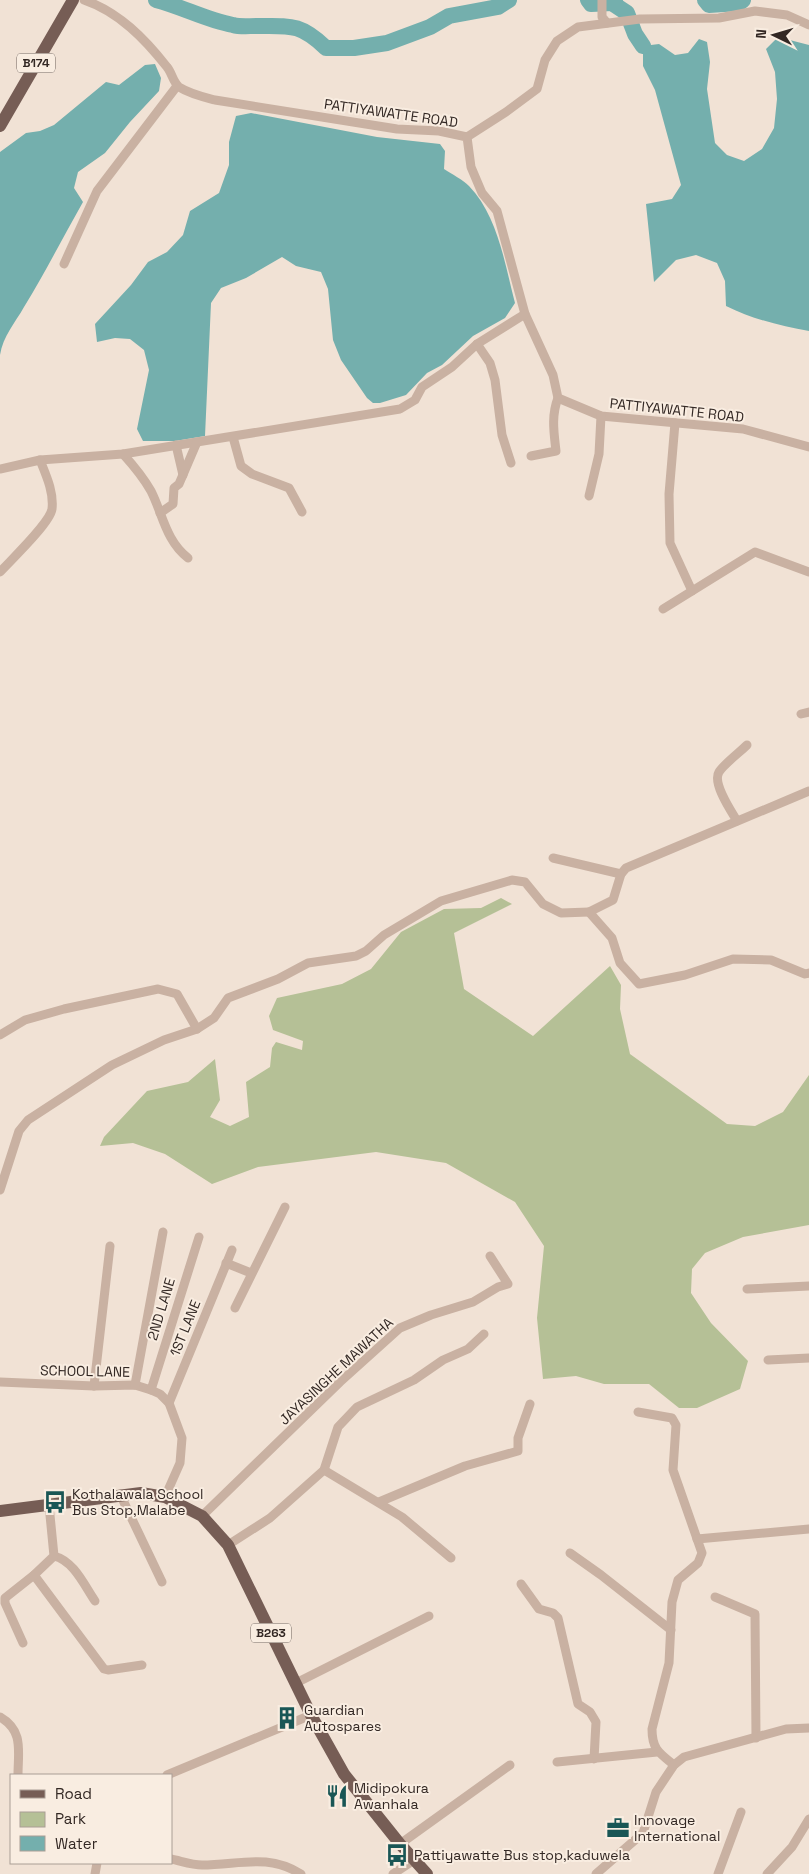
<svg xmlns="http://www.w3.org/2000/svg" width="809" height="1874" font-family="'Space Grotesk',sans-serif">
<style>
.green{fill:#b5c096}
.water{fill:#74afad}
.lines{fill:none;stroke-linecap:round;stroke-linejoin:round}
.river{stroke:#74afad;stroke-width:16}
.street{stroke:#c9b1a2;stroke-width:9}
.primary{stroke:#765d55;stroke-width:12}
.labels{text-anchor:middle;stroke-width:4;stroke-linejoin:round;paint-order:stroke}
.shield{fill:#f9ede1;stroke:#6e635d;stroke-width:1}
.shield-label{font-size:12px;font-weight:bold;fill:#332824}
.street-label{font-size:14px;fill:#332824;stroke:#f9ede1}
.poi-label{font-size:14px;fill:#332824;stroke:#f9ede1;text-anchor:start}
</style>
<rect width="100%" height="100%" fill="#f1e2d5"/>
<path class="green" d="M501,898L512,904L454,933L464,989L533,1036L610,966L621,985L620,1009L630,1054L727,1124L755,1126L783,1112L809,1075V1225L743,1237L705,1253L692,1269L691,1293L711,1323L748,1361L740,1389L697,1408H679L649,1384H604L576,1376L543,1379L537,1318L544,1246L515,1202L446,1163L376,1152L258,1167L212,1184L165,1154L133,1143L100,1146L104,1137L147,1091L188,1082L215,1059L220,1100L210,1117L230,1126L249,1117L246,1082L270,1067L272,1048L276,1042L302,1050L303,1041L273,1030L269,1016L277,998L342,984L371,969L401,932L444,909L481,908Z"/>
<g class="water">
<path d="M778,37L809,45V331C781,326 752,319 726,306L725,281L717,263L696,255L676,260L654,282L646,204L672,199L681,185L655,90L643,66V46L659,44L675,55L688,53L699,39L707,42L710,62L707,89L715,143L727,155L744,161L762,149L774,128L777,99L775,72L766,49Z"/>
<path d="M155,64L161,78L159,91L130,122L105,153L78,172L74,188L83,202C63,237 45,273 24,307C15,323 3,336 0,355V152L26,133L40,131L54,125L106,82L119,85L145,65Z"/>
<path d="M251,113L377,137L440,144L445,151L444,169C452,174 463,180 469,186C498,216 505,265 515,303L505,318L473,336L442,365L427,373L406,395L380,403H373L367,398L341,360L333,340L328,289L321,272L296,266L282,257L246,278L221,288L211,303L205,436L175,441H143L137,429L149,370L144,350L130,339L115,338L97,342L95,324L131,285L148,262L167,252L183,235L190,211L219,193L229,165V142L236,116Z"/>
</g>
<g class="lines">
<g class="river">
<path d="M156,0C183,7 206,20 233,25C240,27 248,26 256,26C290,26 300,23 326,48H354L387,43L430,27L449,16L498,7L509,0"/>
<path d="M588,0L591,4L612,3L615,0"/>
<path d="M705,0L709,5L739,3L743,0"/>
<path d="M612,3L627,13L635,34L643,46"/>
</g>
<g class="street">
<path d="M84,0C119,12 145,39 167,67C172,73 173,82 179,87C190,94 203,97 215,100L397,129L439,131L467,137L471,167L482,193L497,211L525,314L553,375L558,398L601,416L743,429L809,447"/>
<path d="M602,0V17L607,23"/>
<path d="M467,137L506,112L537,89L545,60L557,41L578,27L640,19L719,18L755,11L787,15L809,25"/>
<path d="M64,264L97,191L177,86"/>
<path d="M477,344L490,363L495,380L502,435L511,463"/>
<path d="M675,423L669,494L670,543L692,591"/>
<path d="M233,437L241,466L252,474L289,488L302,512"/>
<path d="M176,445L183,475"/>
<path d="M123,454C133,465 143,477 151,491C163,515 166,541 188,558"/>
<path d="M531,456L556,451C554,433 551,416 558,398"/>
<path d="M0,469L40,460L123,454L400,409L415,400L422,387L452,367L477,344L525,314"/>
<path d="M589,496L599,454L601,416"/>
<path d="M160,513L173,504L174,488L179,484L197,442"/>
<path d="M0,572C11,560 50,523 52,509C54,492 46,475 40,460"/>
<path d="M663,609L755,552L809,572"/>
<path d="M801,714L809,712"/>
<path d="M809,791L626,868L621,874L613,900L589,912L612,938L620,963L639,984L685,975L733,959L771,960L805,974L809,973"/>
<path d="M737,821C731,811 712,783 719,772C723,765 740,752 747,745"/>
<path d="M553,858L621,874"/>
<path d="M0,1035L25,1020L64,1009L158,989L177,994L197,1029"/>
<path d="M0,1190L19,1131L28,1120L112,1065L164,1040L197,1029L214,1018L228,998L278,979L308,963L356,956L366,951L384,935L441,901L512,880L525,882L543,904L561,913L589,912"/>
<path d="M226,1263L251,1273"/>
<path d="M747,1289L809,1286"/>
<path d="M235,1308L285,1207"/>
<path d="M768,1360L809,1358"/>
<path d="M0,1382L94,1386L135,1385L151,1390L160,1394L169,1403L182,1438L180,1463L165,1497"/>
<path d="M135,1385L163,1232"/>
<path d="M94,1386L110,1246"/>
<path d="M151,1390L199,1237"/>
<path d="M169,1403L232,1250"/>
<path d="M638,1412L672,1418L676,1425L673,1470L702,1553L698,1563L678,1580L672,1602L669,1663L652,1729C652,1749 659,1753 674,1765"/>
<path d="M324,1470L402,1517L451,1558"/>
<path d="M120,1494L162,1582"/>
<path d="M379,1502L465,1466L518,1451V1438L530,1404"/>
<path d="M202,1516L340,1382L400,1328L431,1315L473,1302L498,1287L508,1284L490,1256"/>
<path d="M697,1539L809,1529"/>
<path d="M228,1545L270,1518L324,1470L338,1427L357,1407L414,1380L443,1360L468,1349L484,1334"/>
<path d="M570,1553L601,1575L671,1630"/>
<path d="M54,1556C74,1561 84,1585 95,1601"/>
<path d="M34,1575L104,1669L108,1670L142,1665"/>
<path d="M521,1584L539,1609L553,1613L558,1618L578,1704L590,1712L596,1722L594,1759"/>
<path d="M715,1597L755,1614L756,1738"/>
<path d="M23,1643L5,1603V1598L34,1575L54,1556L49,1505"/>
<path d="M296,1683L429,1616"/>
<path d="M0,1717C24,1731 18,1751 18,1775"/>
<path d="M557,1762L657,1752"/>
<path d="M167,1775L311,1715"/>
<path d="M400,1844L510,1765"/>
<path d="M171,1859C181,1861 192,1865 202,1865C239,1865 267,1853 301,1874"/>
<path d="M95,1874L97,1863"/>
<path d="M393,1874L414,1860"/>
<path d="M596,1874L643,1833L656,1792L674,1765L684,1757L786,1729L809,1728"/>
<path d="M718,1874L741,1812"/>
<path d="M767,1874L792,1847L809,1819"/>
</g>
<g class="primary">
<path d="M0,126L73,0"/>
<path d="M0,1511L141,1493L165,1497L202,1516L228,1545L311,1715L344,1774L400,1844L427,1874"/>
</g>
</g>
<defs>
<symbol id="bus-bare" viewBox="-9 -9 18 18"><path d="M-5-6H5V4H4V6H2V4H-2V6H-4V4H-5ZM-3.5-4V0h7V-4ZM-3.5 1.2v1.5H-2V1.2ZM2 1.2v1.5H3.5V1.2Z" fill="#195655" stroke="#f9ede1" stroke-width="2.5" paint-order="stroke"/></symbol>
<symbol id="building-bare" viewBox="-9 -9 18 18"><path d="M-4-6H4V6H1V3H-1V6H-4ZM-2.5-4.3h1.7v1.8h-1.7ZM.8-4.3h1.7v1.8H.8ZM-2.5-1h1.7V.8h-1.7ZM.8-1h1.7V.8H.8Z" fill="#195655" stroke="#f9ede1" stroke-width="2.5" paint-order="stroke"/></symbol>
<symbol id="restaurant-bare" viewBox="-9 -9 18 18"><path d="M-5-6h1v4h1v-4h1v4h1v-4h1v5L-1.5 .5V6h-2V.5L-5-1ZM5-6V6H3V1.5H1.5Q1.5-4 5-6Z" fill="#195655" stroke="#f9ede1" stroke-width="2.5" paint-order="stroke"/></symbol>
<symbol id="office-bare" viewBox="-9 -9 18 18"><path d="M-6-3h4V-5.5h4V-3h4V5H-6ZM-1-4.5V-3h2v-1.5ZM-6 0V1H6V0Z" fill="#195655" stroke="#f9ede1" stroke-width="2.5" paint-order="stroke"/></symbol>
</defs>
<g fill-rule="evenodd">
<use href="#bus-bare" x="39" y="1486" width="32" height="32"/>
<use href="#building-bare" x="271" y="1702" width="32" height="32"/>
<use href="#restaurant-bare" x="321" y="1780" width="32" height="32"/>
<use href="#office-bare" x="602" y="1812" width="32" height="32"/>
<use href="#bus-bare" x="381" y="1839" width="32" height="32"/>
</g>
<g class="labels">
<g class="shield">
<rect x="17" y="53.5" width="38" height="19" rx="4"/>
<rect x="251" y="1623.5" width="40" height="19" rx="4"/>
</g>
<g class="shield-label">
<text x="36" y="67">B174</text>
<text x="271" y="1637">B263</text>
</g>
<g class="street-label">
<text transform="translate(391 113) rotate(8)" y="5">PATTIYAWATTE ROAD</text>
<text transform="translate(677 410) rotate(6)" y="5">PATTIYAWATTE ROAD</text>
<text transform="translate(161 1309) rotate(-73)" y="5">2ND LANE</text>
<text transform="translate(185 1328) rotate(-68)" y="5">1ST LANE</text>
<text transform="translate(85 1371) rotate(1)" y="5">SCHOOL LANE</text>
<text transform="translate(336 1371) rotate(-43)" y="5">JAYASINGHE MAWATHA</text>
</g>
<g class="poi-label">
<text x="72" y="1499">Kothalawala School<tspan x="72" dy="16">Bus Stop,Malabe</tspan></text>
<text x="304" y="1715">Guardian<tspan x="304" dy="16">Autospares</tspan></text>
<text x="354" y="1793">Midipokura<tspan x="354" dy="16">Awanhala</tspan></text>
<text x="634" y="1825">Innovage<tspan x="634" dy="16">International</tspan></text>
<text x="414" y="1860">Pattiyawatte Bus stop,kaduwela</text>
</g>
</g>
<rect x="10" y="1774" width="162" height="90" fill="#f9ede1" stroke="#aa9e95"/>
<rect x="20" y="1790" width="25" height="8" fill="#765d55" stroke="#aa9e95"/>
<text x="55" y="1799" font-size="15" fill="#332824">Road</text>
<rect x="20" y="1812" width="25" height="15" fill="#b5c096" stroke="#aa9e95"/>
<text x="55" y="1824" font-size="15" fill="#332824">Park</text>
<rect x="20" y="1836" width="25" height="15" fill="#74afad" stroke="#aa9e95"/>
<text x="55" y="1849" font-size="15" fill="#332824">Water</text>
<g transform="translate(774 35) rotate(275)" stroke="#f9ede1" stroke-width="4" paint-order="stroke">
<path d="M0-4L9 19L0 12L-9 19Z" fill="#332824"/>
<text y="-8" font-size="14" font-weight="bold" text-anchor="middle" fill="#332824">N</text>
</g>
</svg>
